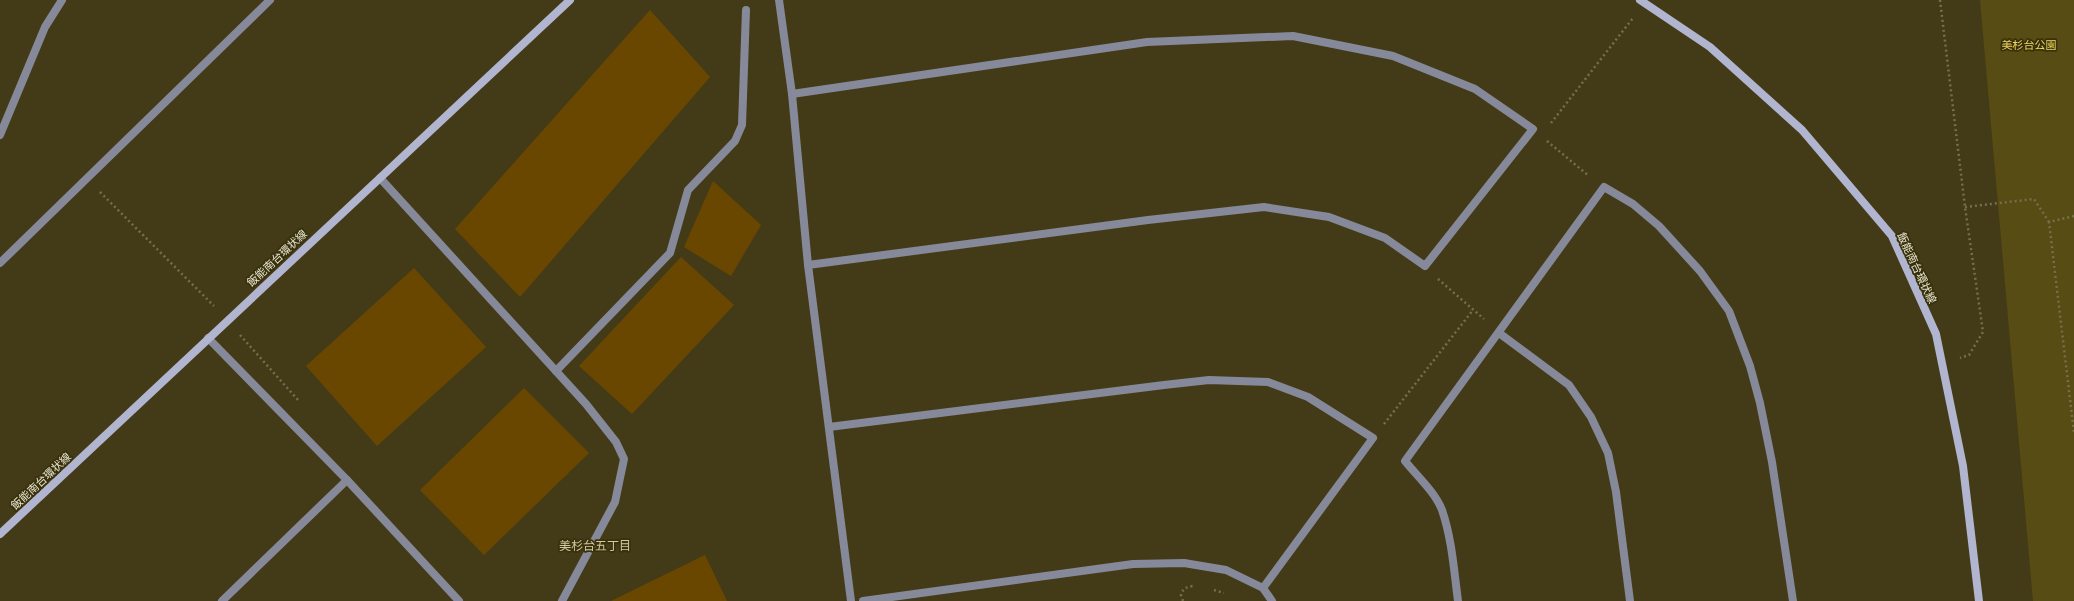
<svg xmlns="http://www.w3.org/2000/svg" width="2074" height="601" font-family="'DM Sans','Noto Sans JP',sans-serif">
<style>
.green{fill:#574c13}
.building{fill:#6a4700}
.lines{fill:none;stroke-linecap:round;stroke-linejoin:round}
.path{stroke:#756f4f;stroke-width:2.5;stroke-dasharray:2 3;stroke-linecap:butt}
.lane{stroke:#86899a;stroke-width:8}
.street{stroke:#86899a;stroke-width:8}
.secondary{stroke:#b1b5cf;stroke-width:8}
.labels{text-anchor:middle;stroke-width:3.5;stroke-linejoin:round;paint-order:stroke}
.park-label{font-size:11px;fill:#eed55c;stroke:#38310c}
.street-label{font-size:11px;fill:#eae6d2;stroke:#38310c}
.neighbourhood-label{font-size:12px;fill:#d1c9a1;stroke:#38310c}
</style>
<rect width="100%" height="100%" fill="#433b17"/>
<path class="green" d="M1980,0H2074V601H2033Z"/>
<g class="building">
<path d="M650,10L710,77L520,297L455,229Z"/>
<path d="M713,181L761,225L731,276L684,247Z"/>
<path d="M681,257L734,305L632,414L579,366Z"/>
<path d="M414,268L486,347L377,446L306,366Z"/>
<path d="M524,388L589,453L484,555L420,490Z"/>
<path d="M705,555L727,601H611Z"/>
</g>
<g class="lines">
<g class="path">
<path d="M1940,0L1965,207L1983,332L1969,355L1960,358"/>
<path d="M1551,123L1633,18"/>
<path d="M1547,141L1589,176"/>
<path d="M100,192L214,306"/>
<path d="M1965,207L2034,199L2049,222"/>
<path d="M2074,216L2049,222L2074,433"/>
<path d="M1438,279L1484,319"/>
<path d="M240,335L298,400"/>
<path d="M1384,424L1473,310"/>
<path d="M1214,590L1224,593"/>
<path d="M1183,601L1181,595C1183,588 1187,587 1193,586"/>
</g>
<g class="lane">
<path d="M0,135L45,27L62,0"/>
<path d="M556,371L670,253L688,190L735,141L742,125L746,10"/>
</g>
<g class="street">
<path d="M779,0L792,94L808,265L851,601"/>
<path d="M792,94L1147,42L1293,36L1393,56L1475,89L1533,129L1425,266L1385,238L1329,217L1264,207L1148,220L808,265"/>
<path d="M380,178L586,404L616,442L624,459L615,502L562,601"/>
<path d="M0,263L270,0"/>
<path d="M1499,333L1569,385L1591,417L1608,453L1616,492L1630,601"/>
<path d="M208,338L347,480L459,601"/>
<path d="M829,427L1164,385L1209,380L1268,382L1308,397L1373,438L1263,588L1272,601"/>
<path d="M222,601L347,480"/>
<path d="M863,601L1133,564L1184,563L1226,570L1263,588"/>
<path d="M1458,601C1454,571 1452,539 1442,510C1435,492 1417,476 1405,461L1604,187L1633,204L1659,226L1700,271L1729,311L1750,366L1760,403L1772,462L1793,601"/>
</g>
<g class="secondary">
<path d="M1640,0L1710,47L1802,130L1892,236L1936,334L1963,466L1979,601"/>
<path d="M0,534L570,0"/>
</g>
</g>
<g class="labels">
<g class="park-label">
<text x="2029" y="49">美杉台公園</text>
</g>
<g class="street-label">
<text transform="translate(277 258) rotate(-43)" y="4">飯能南台環状線</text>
<text transform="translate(1917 268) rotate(65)" y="4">飯能南台環状線</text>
<text transform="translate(41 481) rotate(-43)" y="4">飯能南台環状線</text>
</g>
<g class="neighbourhood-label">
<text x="595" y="550">美杉台五丁目</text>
</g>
</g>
</svg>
